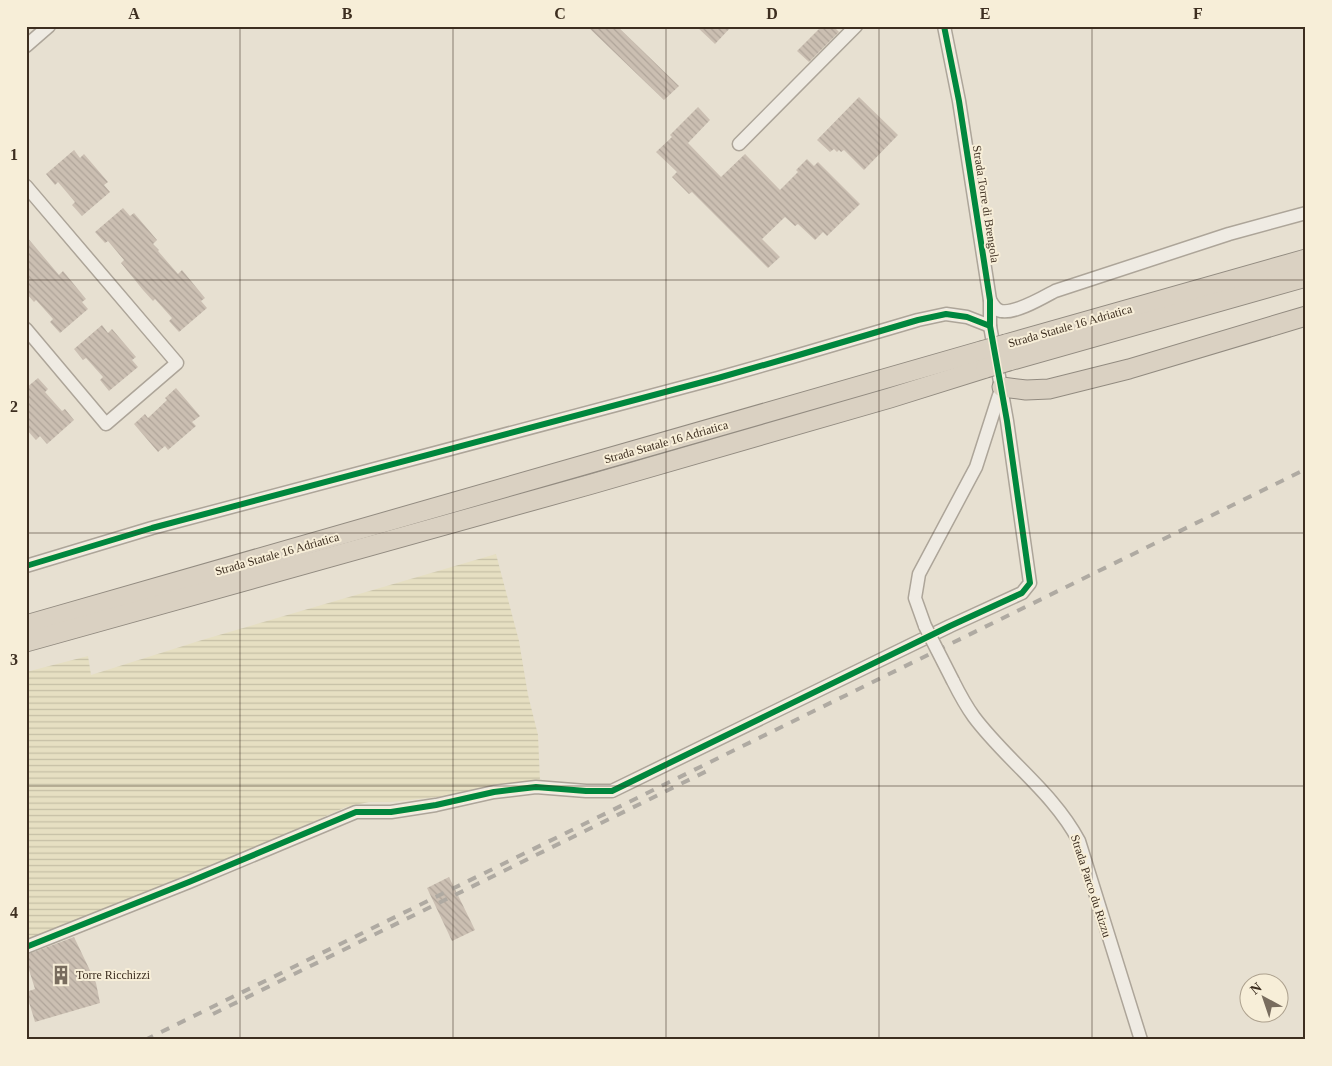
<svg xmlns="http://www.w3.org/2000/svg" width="1332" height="1066" font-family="'Times New Roman',serif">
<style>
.farmland{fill:url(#farmland-rules)}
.building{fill:url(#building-back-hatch)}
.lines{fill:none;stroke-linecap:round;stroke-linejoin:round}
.minor-casing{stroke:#ada599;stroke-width:15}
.highway-casing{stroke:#928b80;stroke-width:21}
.minor{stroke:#efebe3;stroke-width:12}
.highway{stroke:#dad1c2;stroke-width:19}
.rail{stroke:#afaaa2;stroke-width:4;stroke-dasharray:9 9;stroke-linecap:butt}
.minor-bridge-casing{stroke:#ada599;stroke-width:15;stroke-linecap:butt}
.highway-bridge-casing{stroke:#928b80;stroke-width:21;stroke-linecap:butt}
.minor-bridge{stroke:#efebe3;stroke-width:12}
.highway-bridge{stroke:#dad1c2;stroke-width:19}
.cycleway-casing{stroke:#f7eed8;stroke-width:9}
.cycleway{stroke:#00873e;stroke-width:6}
.grid{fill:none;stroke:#3d2e20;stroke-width:1;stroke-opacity:0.55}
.labels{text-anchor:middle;stroke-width:4;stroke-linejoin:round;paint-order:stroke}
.street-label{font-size:12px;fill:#3d2e20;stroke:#f7eed8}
.poi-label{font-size:12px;fill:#3d2e20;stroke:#f7eed8;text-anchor:start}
.neatline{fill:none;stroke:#3d2e20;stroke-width:2}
.grid-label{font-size:16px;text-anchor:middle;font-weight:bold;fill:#3d2e20}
</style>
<defs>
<pattern id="farmland-rules" width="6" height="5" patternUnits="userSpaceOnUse" patternTransform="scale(1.25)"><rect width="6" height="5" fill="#e6dfc2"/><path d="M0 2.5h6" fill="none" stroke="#c6c0a6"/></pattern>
<pattern id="building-back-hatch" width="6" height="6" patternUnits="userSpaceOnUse" patternTransform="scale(1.25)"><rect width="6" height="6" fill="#cbbfb2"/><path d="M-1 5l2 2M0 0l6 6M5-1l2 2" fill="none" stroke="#afa499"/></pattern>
</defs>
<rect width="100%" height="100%" fill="#e7e0d1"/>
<path class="farmland" d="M496,554L519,641L528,695L538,735L540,781L484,787L447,796L391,802H369L346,807L272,840L62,926L26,939V672L88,656L91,675L202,640Z"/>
<g class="building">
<path d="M587,26H617L679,86L664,100Z"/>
<path d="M696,26H732L715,44Z"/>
<path d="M822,26H833L839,32L809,62L797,51Z"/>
<path d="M859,97L898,135L864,170L844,150L841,152L839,150L837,152L834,149L830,152L817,140Z"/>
<path d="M698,107L710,120L688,143L721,177L745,154L780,190L798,172L796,170L807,159L814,166L818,162L860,204L827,236L823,232L815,240L798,224L795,226L785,217L762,239L780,257L768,268L692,192L689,194L672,177L677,172L656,152L672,137L670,135Z"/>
<path d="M74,150L80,158L84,154L108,182L104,185L110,192L82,216L72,205L75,202L58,182L55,185L46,174Z"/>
<path d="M123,208L130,216L134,213L157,240L153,244L159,250L158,251L178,274L182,270L205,298L201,301L207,308L179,332L169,321L172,318L155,299L153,301L143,290L121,263L124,260L108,241L105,243L95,232Z"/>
<path d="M26,236L59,275L63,271L86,299L82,302L88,309L60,333L50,322L53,319L36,300L34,302L26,293Z"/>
<path d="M102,325L108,333L112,329L136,357L132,360L138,367L109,391L100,380L103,377L86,358L83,360L74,349Z"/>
<path d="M38,378L48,389L45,392L62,411L65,409L74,420L47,444L40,436L36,440L26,429V388Z"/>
<path d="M176,388L200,416L192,422L196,426L168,450L165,446L158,452L134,424L145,414L148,418L167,400L165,398Z"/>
<path d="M449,877L475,930L452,941L427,888Z"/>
<path d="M74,937L96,983L100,1003L35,1022L26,992L35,989L26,960V955Z"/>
</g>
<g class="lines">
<defs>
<g id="minor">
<path d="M26,46L49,26"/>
<path d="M739,144L856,26"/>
<path d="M26,186L177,363L106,424L26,329"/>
<path d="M990,300C993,305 995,310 1001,311C1015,314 1042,298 1055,291L1229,234L1306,213"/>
<path d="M26,566L152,528L718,378L792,357L918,320L946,314L967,317L990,326"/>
<path d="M925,626L915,598L919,574L976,467L1001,389"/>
<path d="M953,681C959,693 966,706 974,717C1007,761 1053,792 1079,841L1141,1040"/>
<path d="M26,947L189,882L356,812H391L436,805L494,792L536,787L586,791H612L950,626L1022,593L1030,583L1007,421L990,326V300L959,101L944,26"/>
</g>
<g id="highway">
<path d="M1006,344L1306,259"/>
<path d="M1009,361L1306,277"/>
<path d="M1002,387L1026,390L1049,389L1129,369L1306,316"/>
<path d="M26,625L981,351"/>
<path d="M26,642L592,484L890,398L986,368"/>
</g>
</defs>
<use href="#minor" class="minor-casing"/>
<use href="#highway" class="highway-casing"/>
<use href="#minor" class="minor"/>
<use href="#highway" class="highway"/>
<g class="rail">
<path d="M213,1014L713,768"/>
<path d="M145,1040L1306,469"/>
</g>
<defs>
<path id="minor-bridge" d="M925,626L953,681"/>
<g id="highway-bridge">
<path d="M981,351L1006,344"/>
<path d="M986,368L1009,361"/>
</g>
</defs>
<use href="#minor-bridge" class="minor-bridge-casing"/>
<use href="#highway-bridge" class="highway-bridge-casing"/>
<use href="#minor-bridge" class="minor-bridge"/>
<use href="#highway-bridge" class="highway-bridge"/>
<defs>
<g id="cycleway">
<path d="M26,566L152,528L718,378L792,357L918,320L946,314L967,317L990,326"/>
<path d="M26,947L189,882L356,812H391L436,805L494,792L536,787L586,791H612L950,626L1022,593L1030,583L1007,421L990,326V300L959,101L944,26"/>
</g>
</defs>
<use href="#cycleway" class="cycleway-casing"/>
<use href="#cycleway" class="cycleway"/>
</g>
<path class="grid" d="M240,26V1040M453,26V1040M666,26V1040M879,26V1040M1092,26V1040M26,280H1306M26,533H1306M26,786H1306"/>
<defs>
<symbol id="building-bare" viewBox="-9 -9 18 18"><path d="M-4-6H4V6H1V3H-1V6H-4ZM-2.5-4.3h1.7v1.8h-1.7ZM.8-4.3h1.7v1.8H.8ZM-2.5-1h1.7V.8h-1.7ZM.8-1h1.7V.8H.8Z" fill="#786c5e" stroke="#f7eed8" stroke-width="2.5" paint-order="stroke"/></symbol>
</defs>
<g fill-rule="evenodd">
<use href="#building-bare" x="47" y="961" width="28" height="28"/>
</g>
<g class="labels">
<g class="street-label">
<text transform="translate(986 204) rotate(81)" y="4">Strada Torre di Brengola</text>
<text transform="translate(1070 326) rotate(-16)" y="4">Strada Statale 16 Adriatica</text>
<text transform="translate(666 442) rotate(-16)" y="4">Strada Statale 16 Adriatica</text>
<text transform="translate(277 554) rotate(-16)" y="4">Strada Statale 16 Adriatica</text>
<text transform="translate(1091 886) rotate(72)" y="4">Strada Parco du Rizzu</text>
</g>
<g class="poi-label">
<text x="76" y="979">Torre Ricchizzi</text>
</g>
</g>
<rect width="1332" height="1066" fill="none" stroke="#f7eed8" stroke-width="55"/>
<g transform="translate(1264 998) rotate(320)"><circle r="24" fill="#f7eed8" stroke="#ada18e"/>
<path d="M0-4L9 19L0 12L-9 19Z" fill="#786c5e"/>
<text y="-8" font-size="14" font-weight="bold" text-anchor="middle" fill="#3d2e20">N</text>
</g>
<rect x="28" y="28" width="1276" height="1010" class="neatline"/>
<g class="grid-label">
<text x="134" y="19">A</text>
<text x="347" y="19">B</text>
<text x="560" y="19">C</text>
<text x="772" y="19">D</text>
<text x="985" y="19">E</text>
<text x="1198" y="19">F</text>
<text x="14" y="160">1</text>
<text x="14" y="412">2</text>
<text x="14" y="665">3</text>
<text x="14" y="918">4</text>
</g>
</svg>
